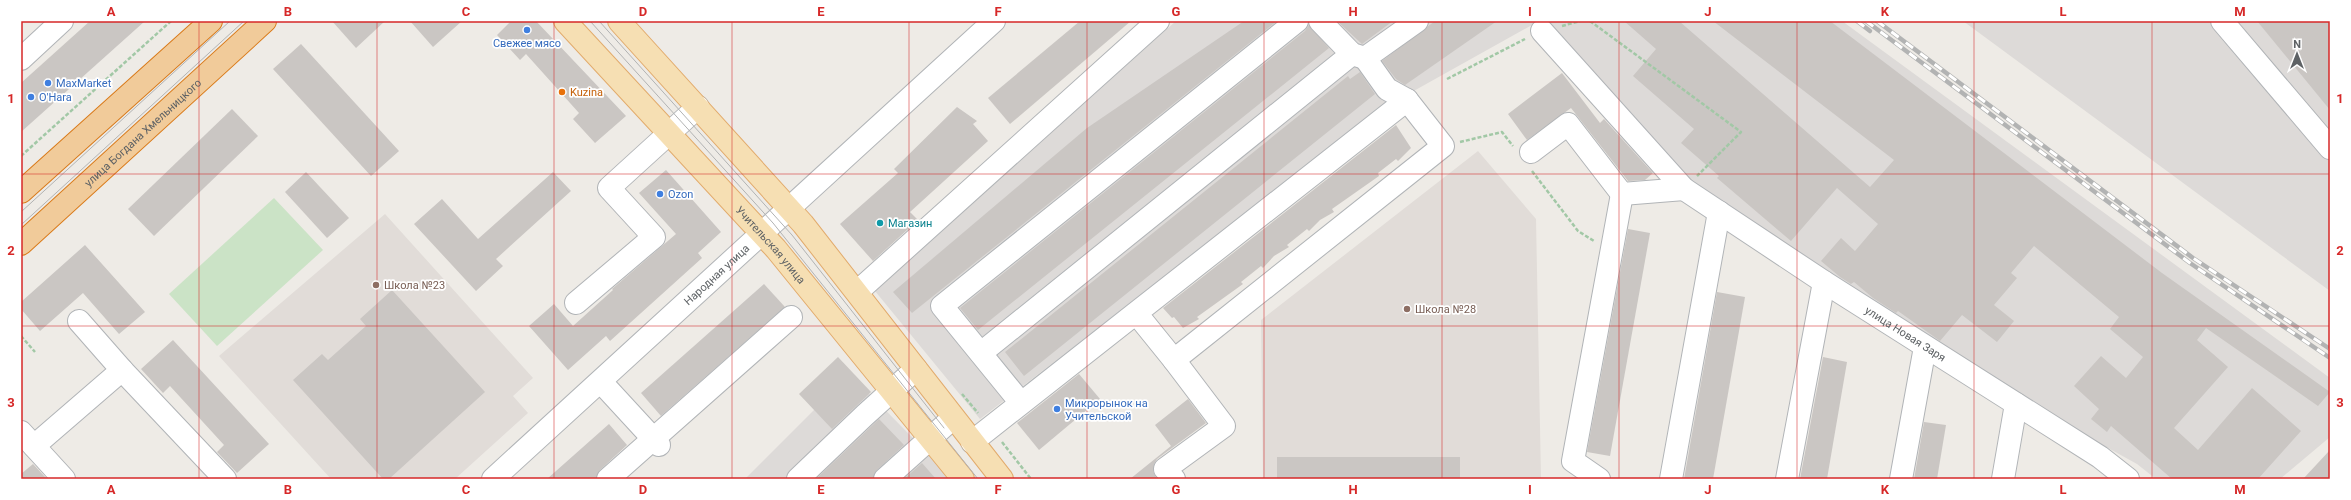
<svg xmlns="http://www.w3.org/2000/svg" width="2351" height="500" font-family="Roboto,sans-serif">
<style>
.industrial{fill:#dddad8}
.education{fill:#e1dcd8}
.green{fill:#cbe3c6}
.building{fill:#cac6c3}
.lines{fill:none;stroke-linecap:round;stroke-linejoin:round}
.minor-casing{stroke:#b1b4b7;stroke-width:24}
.major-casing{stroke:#e2ab6c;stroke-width:24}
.highway-casing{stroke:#da7b1a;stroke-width:24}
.path{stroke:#a2c8a6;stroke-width:2.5;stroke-dasharray:4 2;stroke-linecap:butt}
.minor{stroke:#fff;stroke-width:22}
.major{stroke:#f6dfb3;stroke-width:22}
.highway{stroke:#f1cb9a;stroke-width:22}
.tram{stroke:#b2b3b3;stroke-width:1}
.rail-casing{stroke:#b2b3b3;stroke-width:4.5}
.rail{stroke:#fff;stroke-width:3;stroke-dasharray:9;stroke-linecap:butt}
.grid{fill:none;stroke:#d62828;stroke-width:1;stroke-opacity:0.55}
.shop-dot{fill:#3f7fe0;stroke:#fff;stroke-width:1.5}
.food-dot{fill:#e8710a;stroke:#fff;stroke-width:1.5}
.culture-dot{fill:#0f9aa8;stroke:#fff;stroke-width:1.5}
.education-dot{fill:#8d6e63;stroke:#fff;stroke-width:1.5}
.labels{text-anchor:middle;stroke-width:3.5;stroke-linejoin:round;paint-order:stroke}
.shop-label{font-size:11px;fill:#366cbe;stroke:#fff;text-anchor:start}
.food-label{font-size:11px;fill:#c56008;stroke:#fff;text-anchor:start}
.street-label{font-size:11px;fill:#5e6265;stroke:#fff}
.culture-label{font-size:11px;fill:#0d838f;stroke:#fff;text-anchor:start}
.education-label{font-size:11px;fill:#785e54;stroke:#fff;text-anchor:start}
.neatline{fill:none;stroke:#d62828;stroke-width:1.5}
.grid-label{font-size:13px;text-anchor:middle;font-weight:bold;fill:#d62828}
</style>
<rect width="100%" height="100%" fill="#eeebe6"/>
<g class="industrial">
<path d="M1176,21H1539L1385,107L980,419L875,291Z"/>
<path d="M1546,21H1842L2330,378V437L2280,479H2156L2137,464L1916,342L1701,193Z"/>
<path d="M1963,21H2330V291Z"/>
<path d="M850,374L953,479H745Z"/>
</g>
<g class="education">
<path d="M1478,151L1536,219L1541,479H1263L1261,320Z"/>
<path d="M385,214L533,378L513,396L528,413L455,479H331L219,356Z"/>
</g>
<path class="green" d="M274,198L323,250L217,346L169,294Z"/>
<g class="building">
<path d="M90,21H145L21,132V83Z"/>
<path d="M332,21H385L356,48Z"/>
<path d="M410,21H462L433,47Z"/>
<path d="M511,21H536L626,116L595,143L573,119L579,113L526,54L520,60L497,35Z"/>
<path d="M1080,21H1131L1010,124L988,98Z"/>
<path d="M1244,21H1277L912,313L893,292L1087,128Z"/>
<path d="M1337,21H1393L1362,44Z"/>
<path d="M1435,21H1497L1405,85L1396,79L1382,61Z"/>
<path d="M1624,21H1679L1870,187L1894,160L1713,21H1830L2162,273L2330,392L2318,406L2206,328L2197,340L2228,367L2174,428L2198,450L2252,388L2301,431L2258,479H2172L2111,426L2107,432L2091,419L2099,409L2074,386L2101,356L2126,378L2143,357L2110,329L2119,317L2034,246L2011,273L2017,278L1994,305L2014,321L1997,342L1962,315L1940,341L1898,311L1896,313L1873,298L1854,282L1851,284L1840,277L1821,261L1841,238L1855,251L1878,224L1837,188L1791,241L1717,178L1719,176L1681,143L1694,129L1633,76L1656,49Z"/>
<path d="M2257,21H2330V110Z"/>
<path d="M1309,25L1329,48L978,330L960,308L1305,31Z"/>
<path d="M301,44L399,151L371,176L273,69Z"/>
<path d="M1360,72L1375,94L1024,376L1005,352L1348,76L1350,79Z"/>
<path d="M1562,73L1600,123L1604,119L1653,173L1645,180L1628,181L1571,108L1527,140L1508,114Z"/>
<path d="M957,107L977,121L973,124L988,141L910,212L918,220L873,261L840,224L898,173L894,169Z"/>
<path d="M232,109L258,136L154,236L128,209Z"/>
<path d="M1396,125L1411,148L1398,161L1396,159L1378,173L1379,176L1332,209L1334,212L1320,220L1309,231L1307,229L1287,245L1289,247L1274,256L1263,268L1261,266L1241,282L1243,284L1197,317L1199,319L1183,328L1174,317L1172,318L1163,308Z"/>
<path d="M666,170L721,232L698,253L702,258L610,341L606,336L568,370L529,326L554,304L573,326L613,290L612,289L676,234L639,193Z"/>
<path d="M306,172L349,218L327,238L285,192Z"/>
<path d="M553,172L571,191L496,259L503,266L476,291L414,224L442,199L478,239Z"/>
<path d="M1628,229L1650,233L1610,456L1587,452Z"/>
<path d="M85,245L145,312L119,334L83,293L40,331L21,309V302Z"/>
<path d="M764,284L785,307L661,416L641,393Z"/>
<path d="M392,290L485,392L389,479H383L293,380L322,354L328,360L366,326L360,319Z"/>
<path d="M1717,292L1745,297L1713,479H1684Z"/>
<path d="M173,340L269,444L237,473L217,452L224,445L170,386L163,393L141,369Z"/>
<path d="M838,357L871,392L832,429L799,394Z"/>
<path d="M1823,357L1847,362L1827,479H1800Z"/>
<path d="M1079,374L1100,399L1039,450L1017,423Z"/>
<path d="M1188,399L1206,423L1157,459L1154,464L1153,471L1157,479H1130L1171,446L1155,425Z"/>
<path d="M879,419L904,445L877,470L873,479H816Z"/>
<path d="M1924,422L1946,425L1937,479H1914Z"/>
<path d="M609,424L627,445L600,470L596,479H547Z"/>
<path d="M2330,450V479H2303Z"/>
<rect x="1277" y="457" width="183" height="22"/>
<path d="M922,463L936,479H904Z"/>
<path d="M33,464L47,479H21V474Z"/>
</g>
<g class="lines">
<defs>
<g id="minor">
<path d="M1320,21L1352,54L1365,58L1417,21"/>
<path d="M2222,21L2330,148"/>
<path id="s1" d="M1542,31L1684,189L1824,282L2100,457L2128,479"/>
<path d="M1365,58L1387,89L1407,100"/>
<path d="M21,59L62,21"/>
<path d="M1531,152L1568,124L1622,194L1684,189"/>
<path d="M857,292L1158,21"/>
<path d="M576,303L654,237L609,188L698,107"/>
<path d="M981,353L1352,54"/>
<path d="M122,370L225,479"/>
<path d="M601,382L659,445"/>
<path d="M1021,403L942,306L1297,21"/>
<path d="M21,432L64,479"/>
<path d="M972,442L1136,313L1174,360L1443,146L1407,100L1136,313"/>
<path d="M34,446L122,370L79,321"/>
<path id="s2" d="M493,479L994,21"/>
<path d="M608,479L791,317"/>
<path d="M798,479L865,415L916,369"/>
<path d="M885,479L953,418"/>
<path d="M1174,479L1165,469L1224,426L1174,360"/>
<path d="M1599,479L1573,461L1622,194"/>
<path d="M1671,479L1719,212"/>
<path d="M1787,479L1824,282"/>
<path d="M1901,479L1925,347"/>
<path d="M2003,479L2016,404"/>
</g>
<g id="major">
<path id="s3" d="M565,21L776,249L963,479"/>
<path d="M619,21L803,224L1002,479"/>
</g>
<g id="highway">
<path d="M21,192L211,21"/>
<path id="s4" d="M21,244L265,21"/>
</g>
</defs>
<use href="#minor" class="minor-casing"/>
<use href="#major" class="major-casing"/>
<use href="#highway" class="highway-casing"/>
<g class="path">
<path d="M1590,21L1741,132L1697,176"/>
<path d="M1562,26L1580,21"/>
<path d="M1447,79L1525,39"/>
<path d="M1460,142L1502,132L1513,146"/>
<path d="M21,156L171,21"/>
<path d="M1532,171L1578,231L1594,241"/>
<path d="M21,336L35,352"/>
<path d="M962,394L978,413"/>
<path d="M1002,442L1031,479"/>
</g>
<use href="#minor" class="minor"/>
<use href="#major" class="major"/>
<use href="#highway" class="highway"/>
<g class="tram">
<path d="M590,21L773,223L978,479"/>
<path d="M599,21L792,235L944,428"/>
<path d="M21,212L230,21"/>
<path d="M21,225L244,21"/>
</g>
<defs>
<g id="rail">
<path d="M1857,21L1870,31"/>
<path d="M1866,21L2190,263L2330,358"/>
<path d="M1877,21L2193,258L2330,349"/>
</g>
</defs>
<use href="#rail" class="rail-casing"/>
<use href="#rail" class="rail"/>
</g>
<path class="grid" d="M199,21V479M377,21V479M554,21V479M732,21V479M909,21V479M1087,21V479M1264,21V479M1442,21V479M1619,21V479M1797,21V479M1974,21V479M2152,21V479M21,174H2330M21,326H2330"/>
<g class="shop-dot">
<circle cx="527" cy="30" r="4"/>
<circle cx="48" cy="83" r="4"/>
<circle cx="31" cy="97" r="4"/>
<circle cx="660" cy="194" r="4"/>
<circle cx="1057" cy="409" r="4"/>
</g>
<circle class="food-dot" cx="562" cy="92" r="4"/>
<circle class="culture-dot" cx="880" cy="223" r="4"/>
<g class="education-dot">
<circle cx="376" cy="285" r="4"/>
<circle cx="1407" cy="309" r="4"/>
</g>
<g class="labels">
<g class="shop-label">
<text x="527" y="47" text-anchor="middle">Свежее мясо</text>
<text x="56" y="87">MaxMarket</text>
<text x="39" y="101">O'Hara</text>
<text x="668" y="198">Ozon</text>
<text x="1065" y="407">Микрорынок на<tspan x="1065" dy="13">Учительской</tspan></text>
</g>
<g class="food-label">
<text x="570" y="96">Kuzina</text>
</g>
<g class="street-label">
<text dy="4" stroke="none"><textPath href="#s4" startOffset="165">улица Богдана Хмельницкого</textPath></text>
<text dy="4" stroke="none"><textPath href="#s3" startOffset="304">Учительская улица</textPath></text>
<text dy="4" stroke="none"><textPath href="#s2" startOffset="303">Народная улица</textPath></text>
<text dy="4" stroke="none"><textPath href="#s1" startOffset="477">улица Новая Заря</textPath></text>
</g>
<g class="culture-label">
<text x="888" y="227">Магазин</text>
</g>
<g class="education-label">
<text x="384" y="289">Школа №23</text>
<text x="1415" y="313">Школа №28</text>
</g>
</g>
<rect width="2351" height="500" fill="none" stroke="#ffffff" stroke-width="44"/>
<g transform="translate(2297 54)" stroke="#ffffff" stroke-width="3" paint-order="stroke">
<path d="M0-3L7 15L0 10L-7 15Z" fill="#5e6265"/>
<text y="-6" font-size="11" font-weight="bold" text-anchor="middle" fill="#5e6265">N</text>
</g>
<rect x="22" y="22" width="2307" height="456" class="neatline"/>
<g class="grid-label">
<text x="111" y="16">A</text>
<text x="288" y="16">B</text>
<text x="466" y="16">C</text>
<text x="643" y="16">D</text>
<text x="821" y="16">E</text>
<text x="998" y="16">F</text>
<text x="1176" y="16">G</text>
<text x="1353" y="16">H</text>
<text x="1530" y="16">I</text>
<text x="1708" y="16">J</text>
<text x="1885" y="16">K</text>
<text x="2063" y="16">L</text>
<text x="2240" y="16">M</text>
<text x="11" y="103">1</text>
<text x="2340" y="103">1</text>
<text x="11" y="255">2</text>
<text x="2340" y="255">2</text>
<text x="11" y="407">3</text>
<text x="2340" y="407">3</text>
<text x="111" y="494">A</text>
<text x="288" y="494">B</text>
<text x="466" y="494">C</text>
<text x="643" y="494">D</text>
<text x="821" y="494">E</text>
<text x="998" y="494">F</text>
<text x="1176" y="494">G</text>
<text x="1353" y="494">H</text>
<text x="1530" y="494">I</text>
<text x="1708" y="494">J</text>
<text x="1885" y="494">K</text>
<text x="2063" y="494">L</text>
<text x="2240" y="494">M</text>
</g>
</svg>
